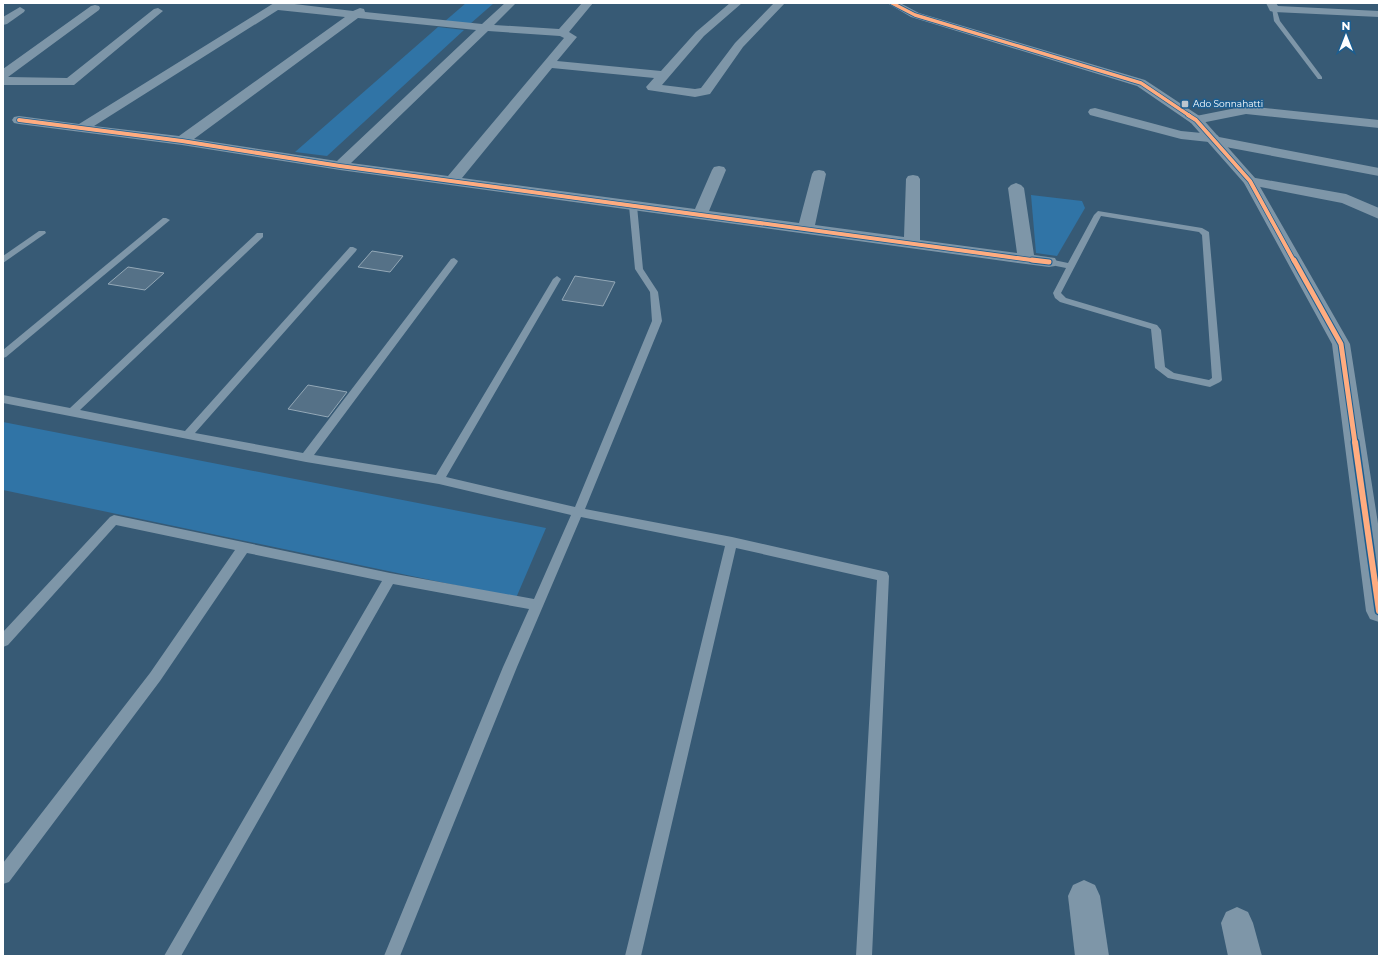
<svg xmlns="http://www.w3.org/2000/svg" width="1382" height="959" font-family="Montserrat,sans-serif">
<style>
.green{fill:#3074a6}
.building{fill:#557187;stroke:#93a8b7}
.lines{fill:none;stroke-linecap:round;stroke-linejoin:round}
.service{fill:#7e96a8;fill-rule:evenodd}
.minor{fill:#7e96a8;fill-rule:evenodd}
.tertiary{fill:#7e96a8;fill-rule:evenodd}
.cycleway-far3-casing{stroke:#1c5e90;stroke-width:5}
.cycleway-far2-casing{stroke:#1c5e90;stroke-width:5.5}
.cycleway-far1-casing{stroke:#1c5e90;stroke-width:7}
.cycleway-casing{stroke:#1c5e90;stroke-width:9}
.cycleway-far3{stroke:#ffac80;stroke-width:3.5}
.cycleway-far2{stroke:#ffac80;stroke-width:4}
.cycleway-far1{stroke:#ffac80;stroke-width:5}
.cycleway{stroke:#ffac80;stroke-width:6}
.poi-dot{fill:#b9c5cf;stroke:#1c5e90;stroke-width:1.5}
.labels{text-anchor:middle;stroke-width:3;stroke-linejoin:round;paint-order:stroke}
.far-poi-label{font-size:9px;fill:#fff;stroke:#1c5e90;text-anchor:start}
</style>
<rect width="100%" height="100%" fill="#375a75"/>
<g class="green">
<path d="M466,3H494L470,24L444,22Z"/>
<path d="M438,27L464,30L327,156L295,152Z"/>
<path d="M1031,195L1082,201L1085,208L1057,256L1036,253Z"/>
<path d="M3,422L546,528L516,598L3,490Z"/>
</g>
<g class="building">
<path d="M372,251L403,256L390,272L358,267Z"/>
<path d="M128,267L164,273L145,290L108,284Z"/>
<path d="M575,276L615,282L603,306L562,300Z"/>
<path d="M308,385L347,392L328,417L288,409Z"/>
</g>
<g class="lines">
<g class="service">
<path d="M1272,8H1276L1280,21L1322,77V79H1318L1274,21Z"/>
<path d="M630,204H636L637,206L643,269L658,292L662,321L585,509L732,537L887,572L889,576L872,956H856L877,580L736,548L641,956H625L725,546L581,517L517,667L400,956H384L503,667L529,609L393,584L181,956H164L382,581L247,553L160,681L9,882L3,884V863L150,673L235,550L116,525L8,645L3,647V632L110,517L114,515L390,573L534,599L571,515L439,484L306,462L3,403V395L70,408L257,233H263V237L80,410L185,431L350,247H353L357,249L356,251L195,433L303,453L451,259L454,258L458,261L457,263L314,455L436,475L553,279L557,276L561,279L446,477L575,507L652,321L650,292L635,269L629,206Z"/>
<path d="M1098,211L1202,228L1209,232L1222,380L1220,382L1210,387L1168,378L1155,368L1151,329L1060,302L1055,298L1053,293L1066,268L1046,264L1045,262L1049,259L1068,263L1094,215ZM1101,216L1199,232L1202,235L1212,378L1209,380L1174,373L1165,367L1161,330L1157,325L1066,298L1061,293Z"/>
<path d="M163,218H166L170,220L6,357L3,358V350Z"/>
<path d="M39,231H45L46,233L3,263V256Z"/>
</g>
<g class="minor">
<path d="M274,3H286L353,11L360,8L364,9L365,12L482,24L505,3H516L494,25L559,29L582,3H593L569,32L577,37L557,61L661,71L696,32L730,3H742L704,36L662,85L695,89L701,88L735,43L774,3H785L743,47L710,94L695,97L648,90L646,87L654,78L552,68L462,178L695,209L712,170L714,167L719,166L724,167L726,170L709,211L799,223L812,174L814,171L819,170L824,171L826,174L815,225L904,237L906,179L908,176L913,175L918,176L920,179V240L1017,253L1008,188L1011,185L1016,183L1021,185L1024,188L1034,255L1055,258L1057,262L1055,266L1049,267L1026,264L340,170L182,145L19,124L14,123L12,120L14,117L19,116L79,124ZM278,10L345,17L179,136L94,126ZM358,18L476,30L337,161L194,139ZM488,31L560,36L564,38L448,176L351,163Z"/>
<path d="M1266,3H1276L1278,6L1379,11V17L1274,12L1270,11Z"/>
<path d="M95,5L99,6L100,8L99,10L8,77L67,78L154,9L158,8L163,11L74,85H3V69L91,6Z"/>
<path d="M20,7L25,10L24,12L7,24L3,25V17Z"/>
<path d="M1246,106L1379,120V128L1246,114L1196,124L1191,123L1189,120L1191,117Z"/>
<path d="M1095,108L1181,131L1212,134L1217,135L1219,137L1379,168V176L1215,145L1210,144L1209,142L1181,139L1090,115L1088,112L1090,109Z"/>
<path d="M1250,177L1346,194L1379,208V219L1342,203L1245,184L1243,181L1245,178Z"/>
<path d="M1084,880L1095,885L1100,896L1109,956H1075L1068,896L1073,885Z"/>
<path d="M1237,907L1248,912L1253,923L1262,956H1228L1221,923L1226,912Z"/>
</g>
<path class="tertiary" d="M887,3H900L919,13L1145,80L1201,117L1255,178L1350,344L1379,530V622L1370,619L1366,611L1332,344L1244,183L1191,123L1137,86L911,17Z"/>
<defs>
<path id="cycleway-far3" d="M892,3L915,15L1141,83L1190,116"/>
<g id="cycleway-far2">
<path d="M1188,115L1196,120L1250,181L1294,261"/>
<path d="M19,120L182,141L340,166L1039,261"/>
</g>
<g id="cycleway-far1">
<path d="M1032,260L1049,262"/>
<path d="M1294,260L1341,344L1355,443"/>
</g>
<path id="cycleway" d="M1355,442L1379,611"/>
</defs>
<use href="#cycleway-far3" class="cycleway-far3-casing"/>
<use href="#cycleway-far2" class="cycleway-far2-casing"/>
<use href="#cycleway-far1" class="cycleway-far1-casing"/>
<use href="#cycleway" class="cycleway-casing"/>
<use href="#cycleway-far3" class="cycleway-far3"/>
<use href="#cycleway-far2" class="cycleway-far2"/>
<use href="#cycleway-far1" class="cycleway-far1"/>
<use href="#cycleway" class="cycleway"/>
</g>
<rect class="poi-dot" x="1181" y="100" width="8" height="8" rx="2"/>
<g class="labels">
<g class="far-poi-label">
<text x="1193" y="107">Ado Sonnahatti</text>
</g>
</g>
<rect width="1382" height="959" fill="none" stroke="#ffffff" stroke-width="8"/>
<g transform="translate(1346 36)" stroke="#1c5e90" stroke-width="3" paint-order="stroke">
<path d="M0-3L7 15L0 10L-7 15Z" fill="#ffffff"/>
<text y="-6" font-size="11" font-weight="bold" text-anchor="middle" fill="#ffffff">N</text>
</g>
</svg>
